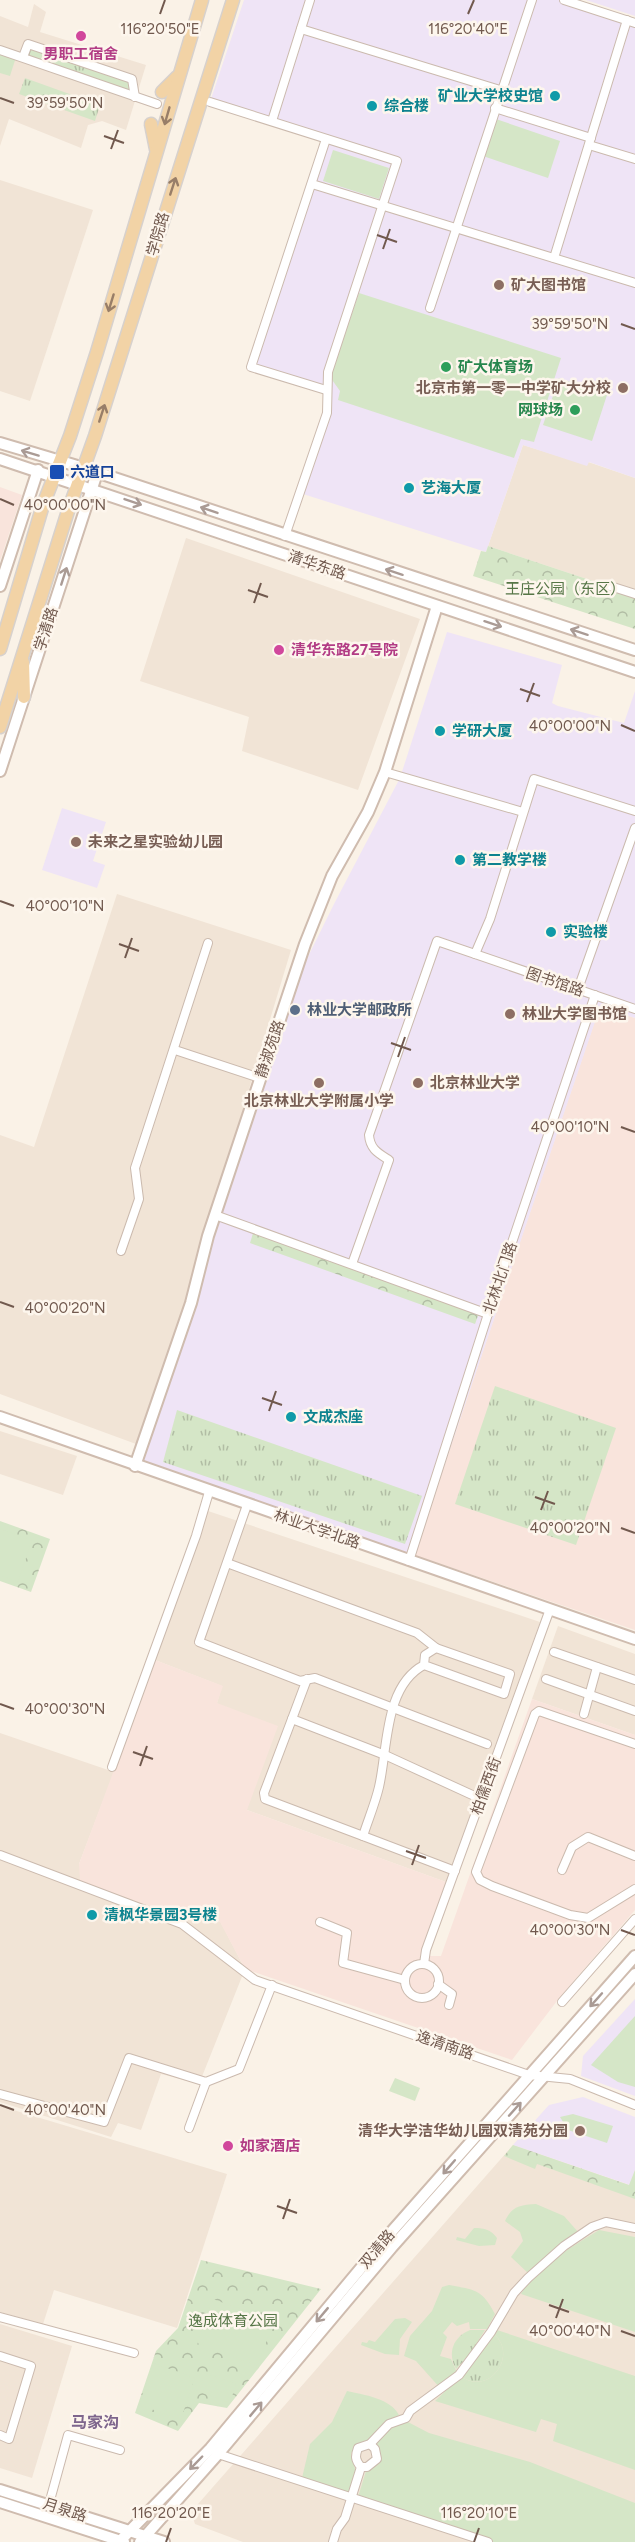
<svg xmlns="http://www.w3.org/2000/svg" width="635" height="2542" font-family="Figtree,'Noto Sans SC',sans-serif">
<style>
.residential{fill:#f1e4d6}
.commercial{fill:#f9e4dc}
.education{fill:#efe4f6}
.grass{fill:url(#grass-tufts)}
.forest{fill:url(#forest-crowns)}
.garden{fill:#d5e6c7}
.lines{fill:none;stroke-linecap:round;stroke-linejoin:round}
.street-casing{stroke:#cbbaae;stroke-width:10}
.secondary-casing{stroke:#cfbcaf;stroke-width:14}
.primary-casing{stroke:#d7d1cd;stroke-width:15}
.street{stroke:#fff;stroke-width:8}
.secondary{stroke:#fff;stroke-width:10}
.primary{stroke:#f2d3a6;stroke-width:12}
.oneway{stroke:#987e68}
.oneway2{stroke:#aa9b95}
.ticks{fill:none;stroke:#71594e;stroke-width:2}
.hotel-dot{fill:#d1479c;stroke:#fdf6ed;stroke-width:2}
.culture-dot{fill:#0f9aa8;stroke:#fdf6ed;stroke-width:2}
.education-dot{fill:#8d6e63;stroke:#fdf6ed;stroke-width:2}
.leisure-dot{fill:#2e9e5b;stroke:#fdf6ed;stroke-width:2}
.transit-dot{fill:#1a4fb4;stroke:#fdf6ed;stroke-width:2}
.service-dot{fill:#5c6f8a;stroke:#fdf6ed;stroke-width:2}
.labels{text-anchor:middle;stroke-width:5;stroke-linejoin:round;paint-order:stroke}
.hotel-label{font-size:15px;font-weight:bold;fill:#b23c85;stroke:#fdf6ed;text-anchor:start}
.culture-label{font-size:15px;font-weight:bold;fill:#0d838f;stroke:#fdf6ed;text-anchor:start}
.street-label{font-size:15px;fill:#71594e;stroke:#fdf6ed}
.education-label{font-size:15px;font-weight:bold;fill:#785e54;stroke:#fdf6ed;text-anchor:start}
.leisure-label{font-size:15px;font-weight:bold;fill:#27864d;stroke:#fdf6ed;text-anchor:start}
.transit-label{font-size:15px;font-weight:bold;fill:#164399;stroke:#fdf6ed;text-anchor:start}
.park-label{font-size:15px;fill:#567647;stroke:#fdf6ed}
.service-label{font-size:15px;font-weight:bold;fill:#4e5e75;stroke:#fdf6ed;text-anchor:start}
.neighbourhood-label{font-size:16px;font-weight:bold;fill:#7e668d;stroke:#fdf6ed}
.ticks-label{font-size:15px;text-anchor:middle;fill:#71594e;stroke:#fdf6ed;stroke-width:5;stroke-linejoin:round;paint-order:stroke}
</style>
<defs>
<pattern id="grass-tufts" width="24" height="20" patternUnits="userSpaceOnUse" patternTransform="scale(1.5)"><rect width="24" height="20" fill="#d5e6c7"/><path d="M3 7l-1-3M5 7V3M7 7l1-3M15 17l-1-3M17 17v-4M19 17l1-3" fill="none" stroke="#b1bda4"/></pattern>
<pattern id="forest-crowns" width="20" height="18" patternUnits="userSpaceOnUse" patternTransform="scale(1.5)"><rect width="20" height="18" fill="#d5e6c7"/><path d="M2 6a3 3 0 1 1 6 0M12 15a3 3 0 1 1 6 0" fill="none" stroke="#b1bda4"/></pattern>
</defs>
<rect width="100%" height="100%" fill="#faf2e7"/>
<g class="residential">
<path d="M34,4L46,12L40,32L146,65L126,130L102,121L88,125L81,148L9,119L0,146V16L28,27Z"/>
<path d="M0,180L93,210L30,401L0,391Z"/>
<path d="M523,445L587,465L588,462L635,478V595L488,546Z"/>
<path d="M186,538L420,619L358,790L242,751L249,717L140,681Z"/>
<path d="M117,894L291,950L185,1301L136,1444L0,1394V1135L34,1147Z"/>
<path d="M0,1431L77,1456L63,1495L0,1474Z"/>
<path d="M208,1511L540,1622L446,1882L247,1810L217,1703L222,1686L155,1660Z"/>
<path d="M558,1626L635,1654V1735L532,1699Z"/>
<path d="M0,1733L114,1772L79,1864L186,1919L220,1921L245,1969L199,2084L161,2074L141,2130L118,2123L111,2137L0,2102Z"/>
<path d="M0,2106L227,2174L177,2328L54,2290L43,2324L0,2312Z"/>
<path d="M513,2145L629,2185L635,2170V2542H243L195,2524L191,2512Z"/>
<path d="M0,2324L72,2346L32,2478L0,2468Z"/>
</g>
<g class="commercial">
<path d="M0,487L22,495L0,561Z"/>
<path d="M600,1006L635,1018V1630L414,1555Z"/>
<path d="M155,1660L223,1686L217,1703L278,1726L247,1810L446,1882L420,1956H441L532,1699L635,1735V1910L560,1997L512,2060L245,1969L220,1922L186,1919L80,1881L79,1864Z"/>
</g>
<g class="education">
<path d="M244,0H565L635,23V478L589,462L587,466L523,445L486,552L303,494L327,413L326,391L251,367L326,139L210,102Z"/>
<path d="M586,0H635V16Z"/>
<path d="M447,632L562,665L552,703L558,706L624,723L635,691V1018L600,1007L414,1555L135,1466L299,975L334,904L400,778Z"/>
<path d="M62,808L106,822L93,861L105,865L97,888L42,870Z"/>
<path d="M635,1999V2096L581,2076L583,2056Z"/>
<path d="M583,2097L635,2117V2170L630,2185L513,2145L549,2105Z"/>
</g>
<g class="grass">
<path d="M30,45L133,82L129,93L27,57Z"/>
<path d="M25,78L100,105L95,121L19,94Z"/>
<path d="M495,1386L616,1428L576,1545L455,1504Z"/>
<path d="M177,1410L422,1496L405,1544L163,1462Z"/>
<path d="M470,2330H485L470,2354L456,2369C447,2353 453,2337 470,2330Z"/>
<path d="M494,2334C519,2356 488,2397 461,2376Z"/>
</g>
<g class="forest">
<path d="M488,546L635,595V629L473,576L481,551L486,552Z"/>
<path d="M254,1230L479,1313L475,1324L250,1243Z"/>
<path d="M0,1521L50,1539L31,1592L0,1581Z"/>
<path d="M513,2145L629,2185L635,2170V2199L537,2164L535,2169L504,2156Z"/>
<path d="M201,2260L321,2289L227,2408L199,2403L178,2431L135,2413L156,2351L178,2328Z"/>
</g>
<g class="garden">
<path d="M0,52L16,57L10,76L0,73Z"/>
<path d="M496,119L560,141L548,178L483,156Z"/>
<path d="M333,150L389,168L379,199L323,181Z"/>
<path d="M359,293L561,358L534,442L521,439L514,458L338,400L340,391L330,377Z"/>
<path d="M559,378L607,395L592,441L543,425Z"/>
<path d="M0,1529L32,1540L18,1582L0,1575Z"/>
<path d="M635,2016V2087L618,2082L591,2065Z"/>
<path d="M395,2078L420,2088L415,2101L389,2091Z"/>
<path d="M573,2114L613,2126L607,2143L568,2130L560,2117Z"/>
<path d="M536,2204L564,2216L579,2233L529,2274L511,2257L523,2241L520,2232L505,2221C512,2206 520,2205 536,2204Z"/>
<path d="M474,2228C485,2228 491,2230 497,2238L495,2245L479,2246L456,2240L457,2237L465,2239Z"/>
<path d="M599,2230L635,2237V2332L521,2294C537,2266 572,2247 599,2230Z"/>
<path d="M449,2285C475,2290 482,2289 495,2314L487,2329H470L469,2322L457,2326L452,2322L443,2333L447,2337L440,2356L451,2359L458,2375L441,2389L416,2361L404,2356L410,2336L432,2311L442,2287Z"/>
<path d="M213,2299L274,2322L257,2366L197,2343Z"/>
<path d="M405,2318L412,2322L400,2339L399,2355L385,2354L361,2345L362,2342L367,2343L369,2340L375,2342L395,2319Z"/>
<path d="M497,2330L635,2376V2470L553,2441L557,2424L541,2419L536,2432L435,2401L461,2376C488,2397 519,2356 494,2334Z"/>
<path d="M153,2363L195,2378L181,2419L139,2405Z"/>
<path d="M199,2371L236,2384L230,2403L192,2389Z"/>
<path d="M347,2391C364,2395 390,2398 399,2415L386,2421L370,2442H362L351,2453L356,2473L348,2493L302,2478L310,2444L332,2422Z"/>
<path d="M406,2421L429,2433L530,2462L635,2503V2542H493L358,2497L366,2471L372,2469L380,2459L374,2444L384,2432Z"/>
</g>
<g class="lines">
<defs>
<g id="street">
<path d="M564,0L635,23"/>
<path d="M301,29L500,90"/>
<path d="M0,50L157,104"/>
<path d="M23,57L28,44L132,79L135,97"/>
<path d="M210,102L397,161L328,372L327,413L285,536"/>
<path d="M495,108L591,138"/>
<path d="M272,121L310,0"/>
<path d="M326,139L251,367L326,390"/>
<path d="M589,145L635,159"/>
<path d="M312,184L635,283"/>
<path d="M554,258L627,20"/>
<path d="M430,308L532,0"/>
<path d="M610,586L635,594"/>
<path d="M385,772L523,812"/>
<path d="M475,954L490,919L534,779L635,811"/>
<path d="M578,989L635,828"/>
<path d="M175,1050L260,1078"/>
<path d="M215,1215L488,1314"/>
<path d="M121,1251L139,1199L135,1168L208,943"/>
<path d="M352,1264L389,1160C378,1153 370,1149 369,1135L437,941L635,1009"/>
<path d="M247,1505L199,1642L300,1681L315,1678L487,1744"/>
<path d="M409,1561L488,1314L595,995"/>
<path d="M227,1563L417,1633L436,1648"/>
<path d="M554,1652L635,1680"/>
<path d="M424,1665L425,1655L436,1648L510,1674L504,1694L424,1665C384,1686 388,1748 379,1787C375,1804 368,1820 363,1836L455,1871"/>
<path d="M307,1679L292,1719L385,1755L481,1799"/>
<path d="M546,1679L635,1711"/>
<path d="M584,1714L597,1667"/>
<path d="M292,1719L264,1793L265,1799L363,1836"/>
<path d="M635,1744L539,1711L535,1714L476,1872L480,1880L492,1886L570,1915L588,1918L635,1889"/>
<path d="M112,1767L196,1536L209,1492"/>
<path d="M0,1855L182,1924L255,1980L529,2075L570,2079L635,2105"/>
<path d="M562,1870L572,1847L588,1837L635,1856"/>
<path d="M320,1922L347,1933L343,1963L405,1980"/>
<path d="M424,1964L426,1950L550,1609"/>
<circle cx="422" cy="1981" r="17"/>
<path d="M438,1984L452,1994L449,2005"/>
<path d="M562,2002L635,1919"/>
<path d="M0,2094L104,2122L129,2058L206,2082L239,2069L272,1985"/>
<path d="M189,2128L206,2082"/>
<path d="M0,2317L134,2353"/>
<path d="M0,2356L31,2366L9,2439L0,2435"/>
<path d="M218,2454L488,2542"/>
<path d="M361,2467H367L377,2459L375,2449L370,2444"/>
<path d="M49,2504L68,2435L120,2450"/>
<path d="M333,2542L337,2529L345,2518L361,2467C355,2460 355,2456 358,2448L370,2444L389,2424L406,2418L410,2411L459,2375L491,2332L514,2293L528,2278L564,2246L592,2227L606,2222L635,2228"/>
</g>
<g id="secondary">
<path d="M0,443L84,468L635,650"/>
<path d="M0,459L635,672"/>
<path d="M0,586L38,470"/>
<path d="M0,771L97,473"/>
<path d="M0,1417L635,1639"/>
<path d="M135,1466L191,1303L208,1236L305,944L332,876L368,812L385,772L437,606"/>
<path d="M0,2490L164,2542"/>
<path d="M0,2502L124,2542"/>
<path d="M119,2542L210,2449L386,2238L635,1956"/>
<path d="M140,2542L218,2454L392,2247L635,1974"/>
</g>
<g id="primary">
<path d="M162,92L177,77"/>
<path d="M151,124L156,149"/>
<path d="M0,649L43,505L70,436L97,352L202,0"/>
<path d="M23,662L24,697"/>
<path d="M0,727L68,511L95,436L233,0"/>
</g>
</defs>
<use href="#street" class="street-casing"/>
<use href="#secondary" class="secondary-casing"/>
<use href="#primary" class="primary-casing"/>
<use href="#street" class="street"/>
<use href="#secondary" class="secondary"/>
<use href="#primary" class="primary"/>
</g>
<defs><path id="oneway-shaft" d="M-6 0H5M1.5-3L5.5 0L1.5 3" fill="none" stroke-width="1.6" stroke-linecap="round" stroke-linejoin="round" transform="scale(1.5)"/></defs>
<g class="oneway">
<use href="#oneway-shaft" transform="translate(167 116) rotate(106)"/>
<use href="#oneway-shaft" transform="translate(173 186) rotate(-72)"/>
<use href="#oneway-shaft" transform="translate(111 303) rotate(107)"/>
<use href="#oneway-shaft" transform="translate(102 413) rotate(-72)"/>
</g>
<g class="oneway2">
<use href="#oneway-shaft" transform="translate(30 453) rotate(-163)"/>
<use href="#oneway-shaft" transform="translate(133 502) rotate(19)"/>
<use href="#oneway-shaft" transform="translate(209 510) rotate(-161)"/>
<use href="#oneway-shaft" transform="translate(394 572) rotate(-162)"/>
<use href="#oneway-shaft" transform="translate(64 576) rotate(-72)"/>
<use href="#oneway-shaft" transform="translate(493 624) rotate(18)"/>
<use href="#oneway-shaft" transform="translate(579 632) rotate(-162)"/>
<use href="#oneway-shaft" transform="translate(596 2000) rotate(132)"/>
<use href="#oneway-shaft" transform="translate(515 2109) rotate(-48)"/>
<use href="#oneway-shaft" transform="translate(449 2167) rotate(131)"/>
<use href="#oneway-shaft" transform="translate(322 2315) rotate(130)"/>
<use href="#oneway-shaft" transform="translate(256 2409) rotate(-50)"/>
<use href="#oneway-shaft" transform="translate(196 2463) rotate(134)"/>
</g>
<path class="ticks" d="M160,14L165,0M468,14L474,0M0,98L14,103M104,136L124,143M111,149L118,130M377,235L397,242M383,249L390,229M621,324L635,329M0,499L14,505M248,590L268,597M254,603L261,583M520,689L540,696M527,702L534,683M621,725L635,731M0,901L14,906M119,944L139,951M125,958L132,938M391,1043L411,1050M398,1057L405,1037M621,1127L635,1132M0,1302L14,1307M262,1398L282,1405M269,1411L276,1391M535,1497L555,1504M541,1510L548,1491M621,1528L635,1533M0,1704L14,1709M133,1752L153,1759M140,1766L147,1746M406,1851L426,1858M412,1865L419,1845M621,1930L635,1935M0,2105L14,2110M277,2206L297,2213M283,2219L290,2199M549,2305L569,2312M556,2318L563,2299M621,2331L635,2336M166,2542L171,2528M474,2542L479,2528"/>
<g class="hotel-dot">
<circle cx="81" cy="36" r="6"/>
<circle cx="279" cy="650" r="6"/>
<circle cx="228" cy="2146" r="6"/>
</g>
<g class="culture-dot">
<circle cx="555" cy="96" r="6"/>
<circle cx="372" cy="106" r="6"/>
<circle cx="409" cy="488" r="6"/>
<circle cx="440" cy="731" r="6"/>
<circle cx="460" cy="860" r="6"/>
<circle cx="551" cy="932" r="6"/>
<circle cx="291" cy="1417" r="6"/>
<circle cx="92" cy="1915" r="6"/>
</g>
<g class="education-dot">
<circle cx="499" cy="285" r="6"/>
<circle cx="623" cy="388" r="6"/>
<circle cx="76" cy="842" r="6"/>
<circle cx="510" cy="1014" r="6"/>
<circle cx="319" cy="1083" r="6"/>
<circle cx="418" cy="1083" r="6"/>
<circle cx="580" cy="2131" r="6"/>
</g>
<g class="leisure-dot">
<circle cx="446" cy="367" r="6"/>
<circle cx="575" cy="410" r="6"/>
</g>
<rect class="transit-dot" x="49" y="464" width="16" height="16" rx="3"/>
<circle class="service-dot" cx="295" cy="1010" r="6"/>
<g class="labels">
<g class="hotel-label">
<text x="81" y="59" text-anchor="middle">男职工宿舍</text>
<text x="291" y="655">清华东路27号院</text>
<text x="240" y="2151">如家酒店</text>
</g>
<g class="culture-label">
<text x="543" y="101" text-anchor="end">矿业大学校史馆</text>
<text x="384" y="111">综合楼</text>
<text x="421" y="493">艺海大厦</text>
<text x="452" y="736">学研大厦</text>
<text x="472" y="865">第二教学楼</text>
<text x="563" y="937">实验楼</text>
<text x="303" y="1422">文成杰座</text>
<text x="104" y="1920">清枫华景园3号楼</text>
</g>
<g class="street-label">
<text transform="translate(158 234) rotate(-74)" y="5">学院路</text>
<text transform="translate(317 565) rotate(19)" y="5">清华东路</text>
<text transform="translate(46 629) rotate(-72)" y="5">学清路</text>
<text transform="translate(555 982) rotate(19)" y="5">图书馆路</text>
<text transform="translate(270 1049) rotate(-71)" y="5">静淑苑路</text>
<text transform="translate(500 1278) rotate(-71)" y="5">北林北门路</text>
<text transform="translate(317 1529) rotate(19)" y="5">林业大学北路</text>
<text transform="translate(486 1786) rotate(-70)" y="5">柏儒西街</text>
<text transform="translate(445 2045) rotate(19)" y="5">逸清南路</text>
<text transform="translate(377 2249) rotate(-50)" y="5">双清路</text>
<text transform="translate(65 2510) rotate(18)" y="5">月泉路</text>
</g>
<g class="education-label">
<text x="511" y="290">矿大图书馆</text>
<text x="611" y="393" text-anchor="end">北京市第一零一中学矿大分校</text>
<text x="88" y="847">未来之星实验幼儿园</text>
<text x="522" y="1019">林业大学图书馆</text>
<text x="430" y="1088">北京林业大学</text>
<text x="319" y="1106" text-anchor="middle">北京林业大学附属小学</text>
<text x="568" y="2136" text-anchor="end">清华大学洁华幼儿园双清苑分园</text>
</g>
<g class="leisure-label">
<text x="458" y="372">矿大体育场</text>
<text x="563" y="415" text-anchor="end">网球场</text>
</g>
<g class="transit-label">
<text x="70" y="477">六道口</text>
</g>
<g class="park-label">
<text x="565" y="594">王庄公园（东区）</text>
<text x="233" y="2326">逸成体育公园</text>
</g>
<g class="service-label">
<text x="307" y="1015">林业大学邮政所</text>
</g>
<g class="neighbourhood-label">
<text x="95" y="2428">马家沟</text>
</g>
</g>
<g class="ticks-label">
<text x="160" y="34">116°20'50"E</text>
<text x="468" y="34">116°20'40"E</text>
<text x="65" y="108">39°59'50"N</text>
<text x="570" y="329">39°59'50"N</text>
<text x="65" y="510">40°00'00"N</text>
<text x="570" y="731">40°00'00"N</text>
<text x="65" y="911">40°00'10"N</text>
<text x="570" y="1132">40°00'10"N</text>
<text x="65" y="1313">40°00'20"N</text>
<text x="570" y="1533">40°00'20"N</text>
<text x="65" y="1714">40°00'30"N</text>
<text x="570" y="1935">40°00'30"N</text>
<text x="65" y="2115">40°00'40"N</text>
<text x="570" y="2336">40°00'40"N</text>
<text x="171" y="2518">116°20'20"E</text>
<text x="479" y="2518">116°20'10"E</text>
</g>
</svg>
